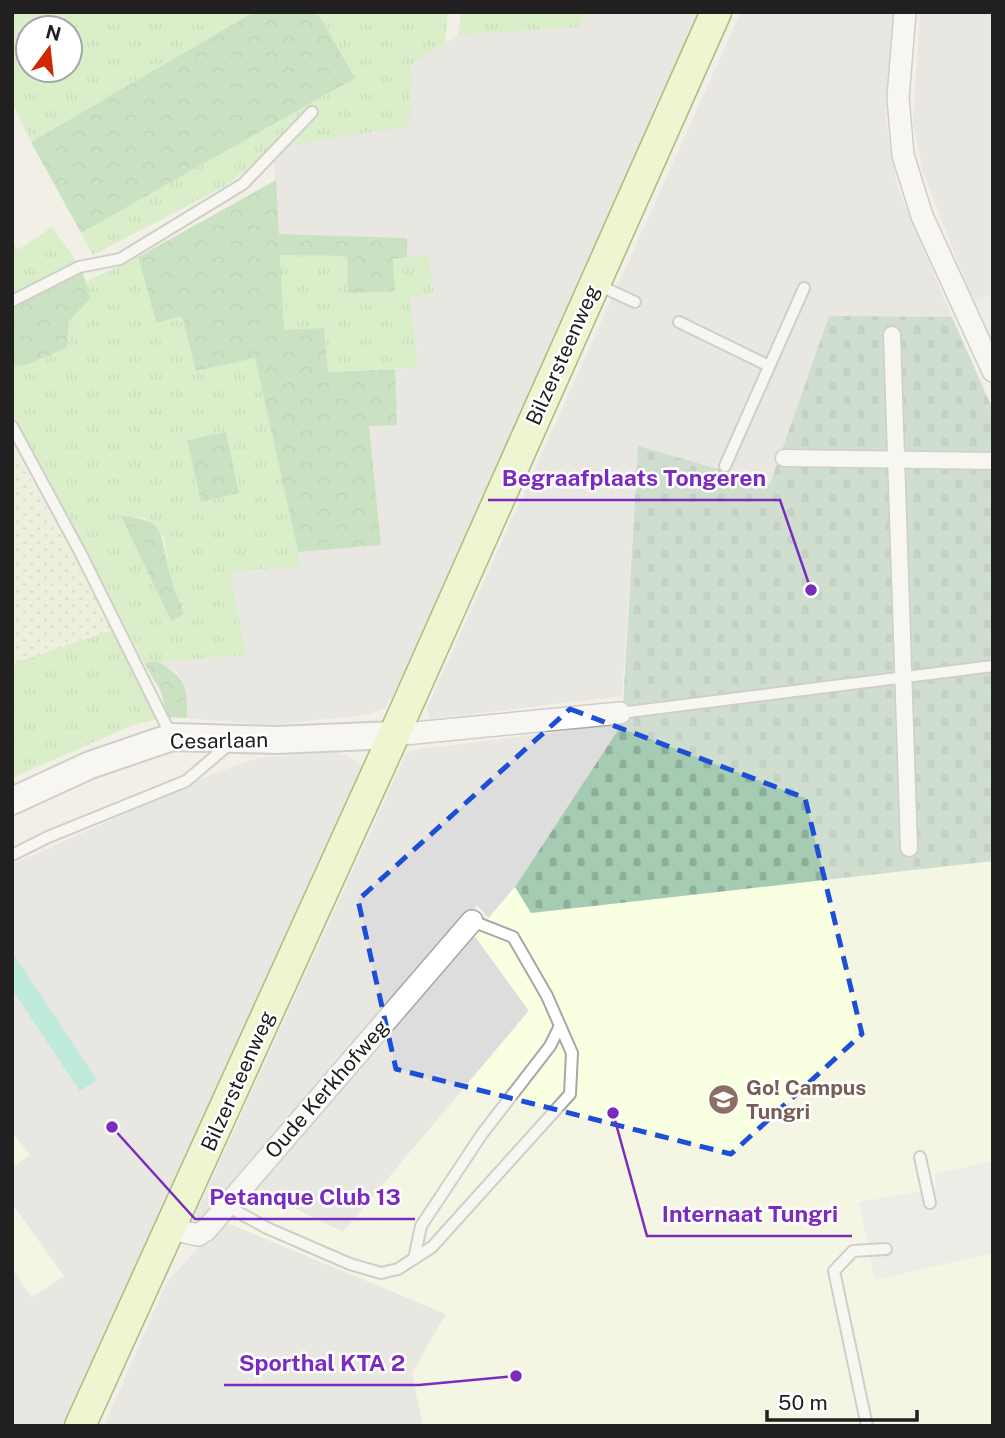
<svg xmlns="http://www.w3.org/2000/svg" width="1005" height="1438" font-family="'Public Sans',sans-serif">
<style>
.residential{fill:#dedddd}
.education{fill:#f9ffe1}
.farmland{fill:url(#farmland-dots)}
.grass{fill:url(#grass-tufts);fill-rule:evenodd}
.forest{fill:url(#forest-crowns)}
.cemetery{fill:url(#cemetery-stones)}
.pitch{fill:#80e4d1}
.parking{fill:#e8e8e8}
.lines{fill:none;stroke-linecap:round;stroke-linejoin:round}
.service-casing{stroke:#a7a7a7;stroke-width:14}
.pedestrian-casing{stroke:#a7a7a7;stroke-width:19}
.minor-casing{stroke:#a7a7a7;stroke-width:24}
.tertiary-casing{stroke:#a7a7a7;stroke-width:30}
.secondary-casing{stroke:#587e00;stroke-width:33}
.service{stroke:#fff;stroke-width:10}
.pedestrian{stroke:#fff;stroke-width:16}
.minor{stroke:#fff;stroke-width:21}
.tertiary{stroke:#fff;stroke-width:26}
.secondary{stroke:#ecfdb8;stroke-width:30}
.marked{fill:none;stroke:#1d4ed8;stroke-width:5;stroke-dasharray:14 9;stroke-linejoin:round}
.labels{text-anchor:middle;stroke-width:5;stroke-linejoin:round;paint-order:stroke}
.street-label{font-size:21px;fill:#202020;stroke:#fff}
.education-label{font-size:21px;font-weight:bold;fill:#785e54;stroke:#fff;text-anchor:start}
.leader{fill:none;stroke:#7b2cbf;stroke-width:2.5}
.callout-dot{fill:#7b2cbf;stroke:#fff;stroke-width:2.5}
.callout-label{font-size:23px;text-anchor:middle;font-weight:bold;fill:#7b2cbf;stroke:#fff;stroke-width:5;stroke-linejoin:round;paint-order:stroke}
</style>
<defs>
<pattern id="farmland-dots" width="8" height="8" patternUnits="userSpaceOnUse" patternTransform="scale(1.75)"><rect width="8" height="8" fill="#e8f1d0"/><path d="M2 2h.1M6 6h.1" fill="none" stroke="#c7ceb2" stroke-width="1.8" stroke-linecap="round"/></pattern>
<pattern id="grass-tufts" width="24" height="20" patternUnits="userSpaceOnUse" patternTransform="scale(1.75)"><rect width="24" height="20" fill="#beeea9"/><path d="M3 7l-1-3M5 7V3M7 7l1-3M15 17l-1-3M17 17v-4M19 17l1-3" fill="none" stroke="#a3cc91"/></pattern>
<pattern id="forest-crowns" width="20" height="18" patternUnits="userSpaceOnUse" patternTransform="scale(1.75)"><rect width="20" height="18" fill="#9ed398"/><path d="M2 6a3 3 0 1 1 6 0M12 15a3 3 0 1 1 6 0" fill="none" stroke="#88b583"/></pattern>
<pattern id="cemetery-stones" width="16" height="16" patternUnits="userSpaceOnUse" patternTransform="scale(1.75)"><rect width="16" height="16" fill="#a6cbb3"/><path d="M2 7V4a2 2 0 0 1 4 0v3zM10 15v-3a2 2 0 0 1 4 0v3z" fill="#8fae9a"/></pattern>
</defs>
<rect width="100%" height="100%" fill="#f1efe6"/>
<g class="residential">
<path d="M585,12H700L395,692L385,708L366,715L266,725L187,718V697L178,673L157,661L246,655L230,572L301,565L298,552L381,545L369,426L396,425L395,369L418,366L410,297L428,256L407,257V238L279,234L273,147L291,133L293,144L411,64L458,35L580,27Z"/>
<path d="M741,12H894L886,120L891,152L898,189L952,317H829L770,484L638,447L622,696L430,719L427,708Z"/>
<path d="M920,12H993V296L973,301L923,171L913,123Z"/>
<path d="M622,724L515,887L489,918L477,905L204,1223L194,1218L406,754L414,750Z"/>
<path d="M327,752L345,755L366,766L71,1426H12V1269L32,1297L63,1275L12,1204V1168L30,1155L12,1132V865L215,773L259,758Z"/>
<path d="M474,935L529,1010L343,1232L254,1189Z"/>
<path d="M223,1221L446,1314L412,1373L423,1426H104L167,1282Z"/>
</g>
<g class="education">
<path d="M993,861V1426H423L412,1373L446,1314L223,1221L254,1189L343,1232L529,1011L474,935L515,887L531,913Z"/>
<path d="M12,1132L30,1155L12,1168Z"/>
<path d="M12,1204L64,1276L32,1297L12,1269Z"/>
</g>
<path class="farmland" d="M12,444L113,630L12,664Z"/>
<g class="grass">
<path d="M12,12H254L31,142L12,102ZM28,28H70V70H28Z"/>
<path d="M317,12H448L445,44L411,64L409,126L293,145L290,134L227,185L93,255L81,233L354,78Z"/>
<path d="M461,12H585L580,27L458,35Z"/>
<path d="M52,227L82,269L12,302V241L18,250Z"/>
<path d="M280,255L347,256L349,293L393,258L428,256L434,294L410,297L418,367L328,372L284,330Z"/>
<path d="M138,257L155,322L182,315L255,358L301,566L230,572L246,655L144,663L12,413V367L26,365L89,299L85,282ZM121,516L145,518L164,537L168,569L184,614L171,620Z"/>
<path d="M113,630L158,719L133,725L12,778V664Z"/>
</g>
<g class="forest">
<path d="M254,12H317L355,78L81,233L31,142Z"/>
<path d="M276,180L279,234L407,238V257L393,259L395,291L348,293L347,256L280,255L284,330L324,328L328,372L395,369L397,425L369,426L381,545L298,552L255,358L196,371L182,316L156,323L138,257Z"/>
<path d="M82,269L90,299L69,321L66,348L26,365L12,367V302Z"/>
<path d="M226,432L239,493L201,502L187,440Z"/>
<path d="M121,516C164,520 160,530 168,567C172,583 179,599 184,614L171,621Z"/>
<path d="M157,661C185,677 188,686 187,718L167,717L161,692L144,663Z"/>
</g>
<path class="cemetery" d="M829,316L952,317L993,410V861L531,913L515,887L622,724L638,446L770,484Z"/>
<path class="pitch" d="M12,952L97,1080L80,1091L12,989Z"/>
<g class="parking">
<path d="M992,294L993,296V344L973,301Z"/>
<path d="M993,1161V1253L875,1280L859,1202L936,1189L935,1174Z"/>
</g>
<g class="lines">
<defs>
<g id="service">
<path d="M596,284L635,302"/>
<path d="M12,301L79,267L120,259L243,184L312,112"/>
<path d="M679,322L769,366"/>
<path d="M12,426L81,554L172,737"/>
<path d="M725,466L804,288"/>
<path d="M620,713L993,666"/>
<path d="M12,855L48,837L186,781L232,742"/>
<path d="M920,1157L930,1203"/>
<path d="M227,1206L267,1228L350,1264L381,1273L398,1269L432,1247L570,1094L572,1053L547,996L513,937L472,921"/>
<path d="M414,1259L421,1226L482,1134L550,1046L560,1026"/>
<path d="M867,1426L834,1271L853,1251L886,1249"/>
</g>
<g id="pedestrian">
<path d="M892,335L909,848"/>
<path d="M784,458L993,461"/>
</g>
<g id="minor">
<path d="M905,12L898,98L903,155L922,216L993,371"/>
<path d="M394,735L620,713"/>
<path d="M172,1229L198,1235L206,1230L472,921"/>
</g>
<path id="tertiary" d="M12,801L90,765L172,737L276,740L394,735"/>
<path id="secondary" d="M80,1426L394,735L716,12"/>
</defs>
<use href="#service" class="service-casing"/>
<use href="#pedestrian" class="pedestrian-casing"/>
<use href="#minor" class="minor-casing"/>
<use href="#tertiary" class="tertiary-casing"/>
<use href="#secondary" class="secondary-casing"/>
<use href="#service" class="service"/>
<use href="#pedestrian" class="pedestrian"/>
<use href="#minor" class="minor"/>
<use href="#tertiary" class="tertiary"/>
<use href="#secondary" class="secondary"/>
</g>
<path d="M0 0H1005V1438H0ZM570,709L805,798L862,1034L731,1154L396,1069L358,900Z" fill="#f1efe6" fill-opacity=".55" fill-rule="evenodd"/>
<path class="marked" d="M570,709L805,798L862,1034L731,1154L396,1069L358,900Z"/>
<defs>
<symbol id="school-disc" viewBox="-11 -11 22 22"><circle r="9.5" fill="#8d6e63" stroke="#fff"/><path d="M0-5L7-2L0 1L-7-2ZM-4 1L0 2.5L4 1V4Q0 6-4 4Z" fill="#fff"/></symbol>
</defs>
<g fill-rule="evenodd">
<use href="#school-disc" x="706" y="1082" width="35" height="35"/>
</g>
<g class="labels">
<g class="street-label">
<text transform="translate(563 355) rotate(-66)" y="7">Bilzersteenweg</text>
<text transform="translate(219 741) rotate(-1)" y="7">Cesarlaan</text>
<text transform="translate(238 1081) rotate(-66)" y="7">Bilzersteenweg</text>
<text transform="translate(327 1089) rotate(-49)" y="7">Oude Kerkhofweg</text>
</g>
<g class="education-label">
<text x="746" y="1095">Go! Campus<tspan x="746" dy="24">Tungri</tspan></text>
</g>
</g>
<path class="leader" d="M811 590L780 500H488M112 1127L195 1219H415M613 1113L647 1236H852M516 1376L419 1385H224"/>
<g class="callout-dot">
<circle cx="811" cy="590" r="7"/>
<circle cx="112" cy="1127" r="7"/>
<circle cx="613" cy="1113" r="7"/>
<circle cx="516" cy="1376" r="7"/>
</g>
<g class="callout-label">
<text x="634" y="486">Begraafplaats Tongeren</text>
<text x="305" y="1205">Petanque Club 13</text>
<text x="750" y="1222">Internaat Tungri</text>
<text x="322" y="1371">Sporthal KTA 2</text>
</g>
<rect width="1005" height="1438" fill="none" stroke="#202020" stroke-width="28"/>
<g transform="translate(49 49) rotate(15)"><circle r="33" fill="#ffffff" stroke="#a6a6a6" stroke-width="2"/>
<path d="M0-5L12 26L0 18L-12 26Z" fill="#d02800"/>
<text y="-10" font-size="19" font-weight="bold" text-anchor="middle" fill="#202020">N</text>
</g>
<path d="M767 1410v10h150v-10" fill="none" stroke="#202020" stroke-width="3.5"/>
<text x="778" y="1410" font-size="21" fill="#202020" stroke="#ffffff" stroke-width="5" paint-order="stroke">50 m</text>
</svg>
